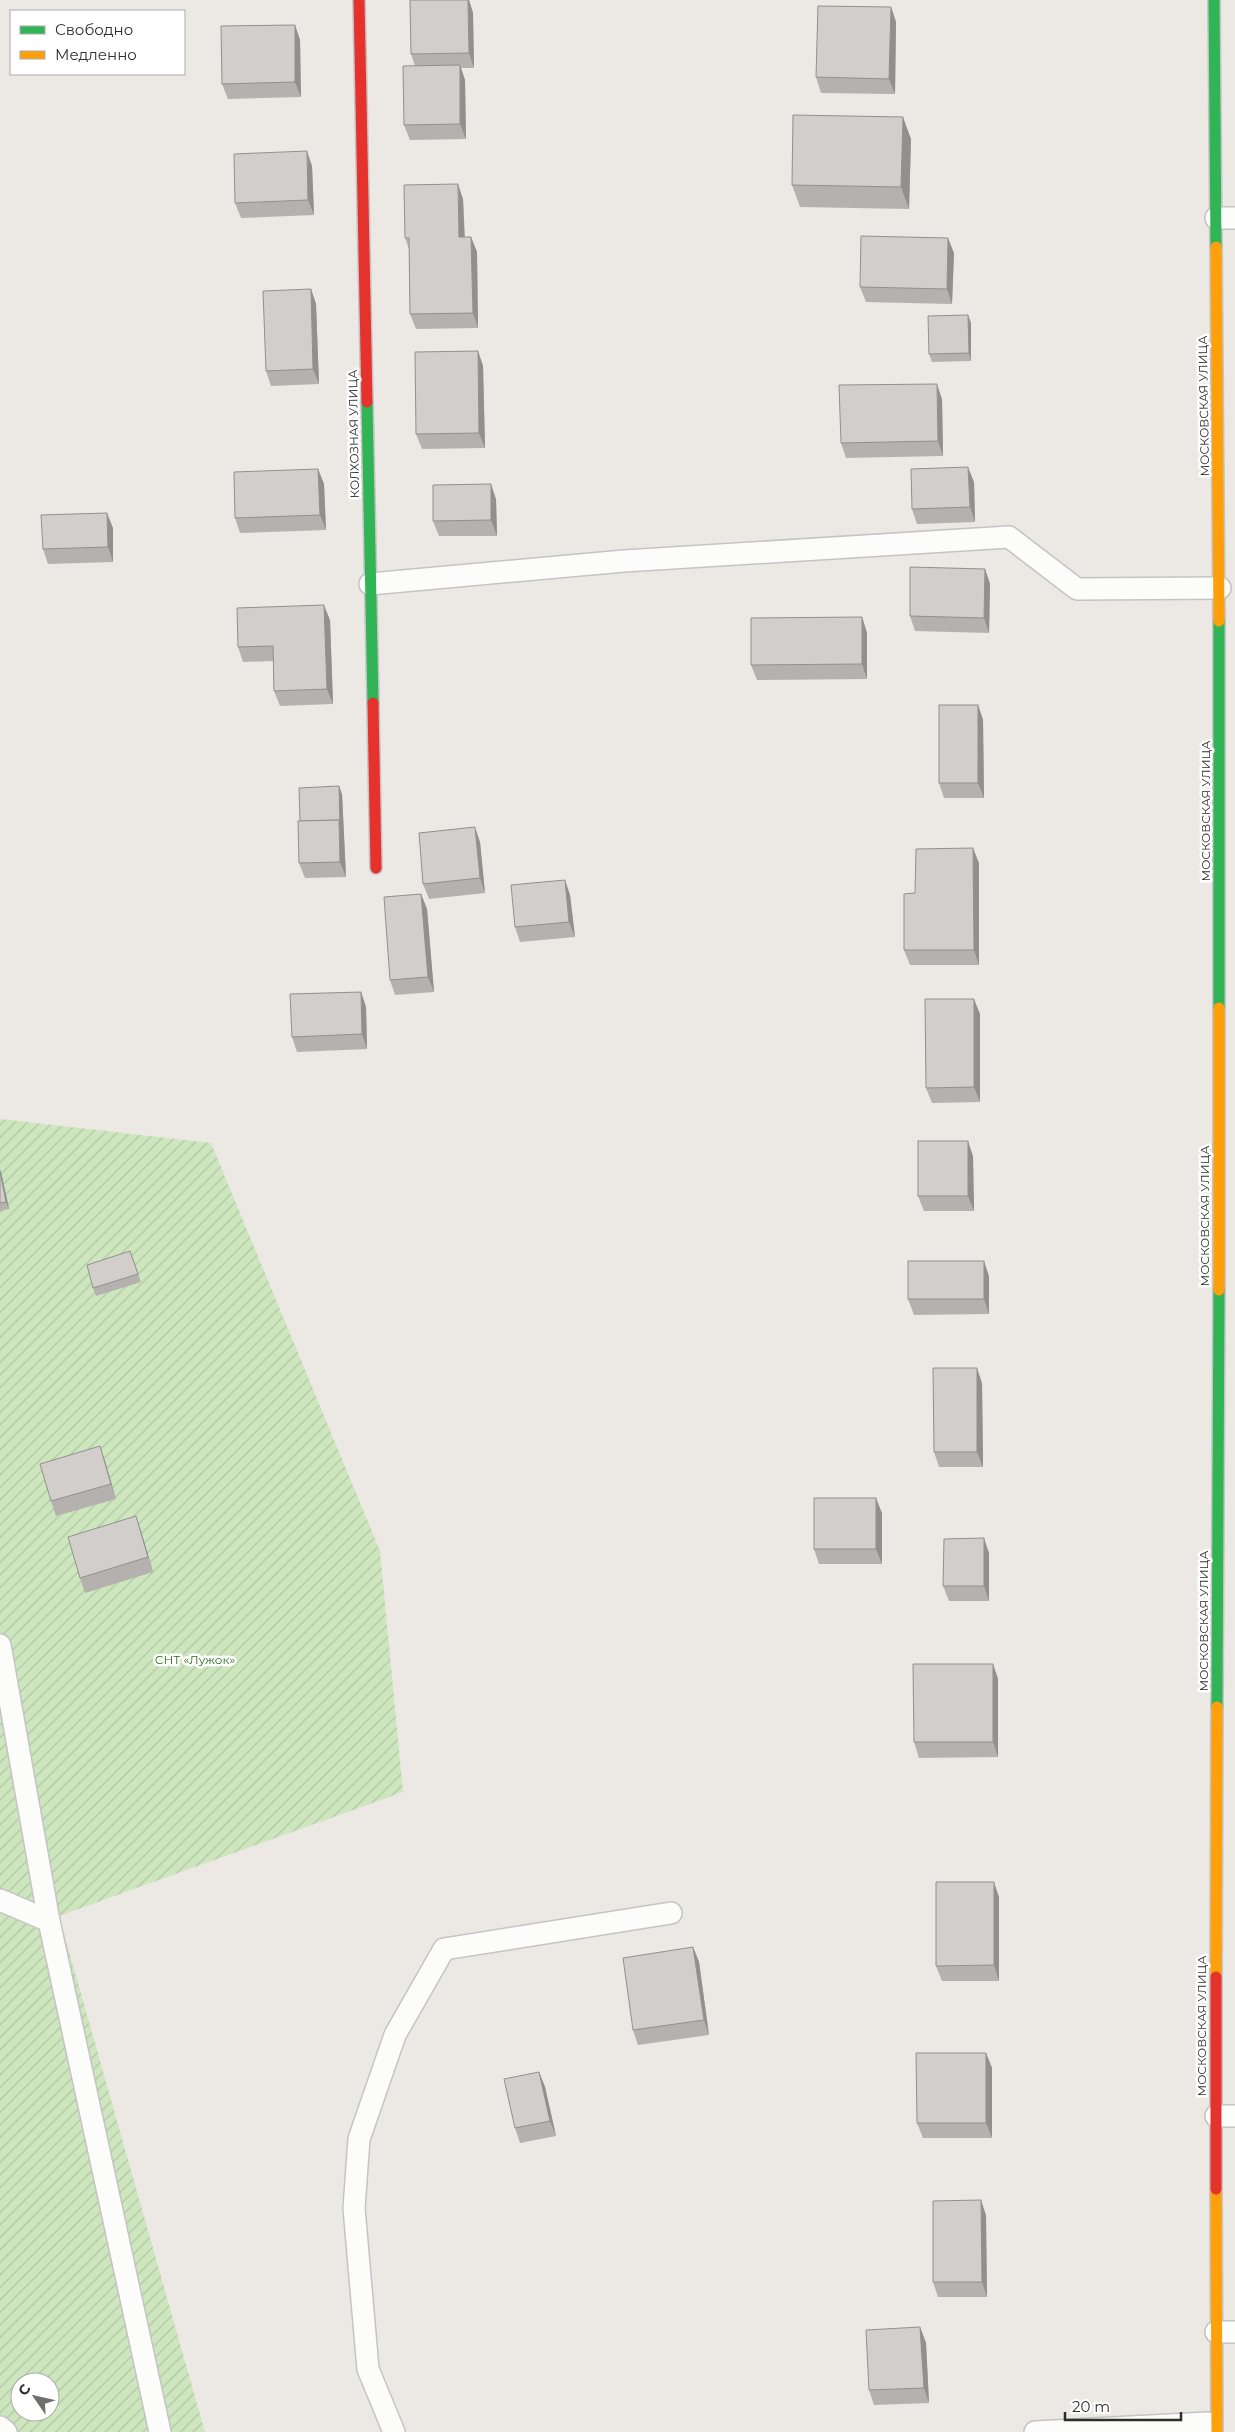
<svg xmlns="http://www.w3.org/2000/svg" width="1235" height="2432" font-family="Montserrat,sans-serif">
<style>
.garden{fill:url(#garden-furrows);fill-rule:evenodd}
.lines{fill:none;stroke-linecap:round;stroke-linejoin:round}
.lane-casing{stroke:#c5c4c5;stroke-width:24}
.fast-casing{stroke:#c5c4c5;stroke-width:14}
.slow-casing{stroke:#c5c4c5;stroke-width:14}
.jam-casing{stroke:#c5c4c5;stroke-width:14}
.lane{stroke:#fcfcfb;stroke-width:21}
.fast{stroke:#30b455;stroke-width:11}
.slow{stroke:#ff9f0a;stroke-width:11}
.jam{stroke:#e5322d;stroke-width:11}
.wall{fill:#b4b1af}
.shaded-wall{fill:#92908e}
.building{fill:#d1cecb;stroke:#92908e}
.labels{text-anchor:middle;stroke-width:5;stroke-linejoin:round;paint-order:stroke}
.street-label{font-size:12px;fill:#2e2e2e;stroke:#fff}
.park-label{font-size:12px;fill:#2c6e1b;stroke:#fff}
</style>
<defs>
<pattern id="garden-furrows" width="10" height="10" patternUnits="userSpaceOnUse" patternTransform="scale(1.25)"><rect width="10" height="10" fill="#cee6be"/><path d="M-1 1l2-2M0 10L10 0M9 11l2-2" fill="none" stroke="#b1c6a4"/></pattern>
</defs>
<rect width="100%" height="100%" fill="#ece8e4"/>
<path class="garden" d="M0,1119L211,1143L380,1551L403,1792L59,1916L205,2432H0ZM20,2382H50V2412H20Z"/>
<g class="lines">
<defs>
<g id="lane">
<path d="M1216,218H1235"/>
<path d="M370,584L624,561L1009,537L1077,589L1220,588"/>
<path d="M0,1645L49,1921"/>
<path d="M0,1900L49,1921L160,2432"/>
<path d="M1216,2116H1235"/>
<path d="M1216,2332H1235"/>
<path d="M0,2427L6,2432"/>
<path d="M394,2432L368,2369L354,2208L359,2139L395,2035L444,1949L671,1913"/>
<path d="M1035,2432L1208,2423"/>
</g>
<g id="fast">
<path d="M1214,0L1216,247"/>
<path d="M367,402L373,703"/>
<path d="M1219,621V1008"/>
<path d="M1217,1707L1219,1290"/>
</g>
<g id="slow">
<path d="M1216,247L1219,621"/>
<path d="M1219,1290V1008"/>
<path d="M1216,1977L1217,1707"/>
<path d="M1216,2189L1217,2432"/>
</g>
<g id="jam">
<path d="M359,0L367,402"/>
<path d="M373,703L376,868"/>
<path d="M1216,2189V1977"/>
</g>
</defs>
<use href="#lane" class="lane-casing"/>
<use href="#fast" class="fast-casing"/>
<use href="#slow" class="slow-casing"/>
<use href="#jam" class="jam-casing"/>
<use href="#lane" class="lane"/>
<use href="#fast" class="fast"/>
<use href="#slow" class="slow"/>
<use href="#jam" class="jam"/>
</g>
<g class="wall">
<path d="M410,0H469L473,13L474,68H461L465,80L466,139L410,140L404,125L415,66L411,54Z"/>
<path d="M891,7L896,22L895,94L821,93L816,77Z"/>
<path d="M295,25L300,40L301,97L228,99L222,84Z"/>
<path d="M911,139L909,209L800,207L792,185Z"/>
<path d="M312,166L314,215L241,218L235,203Z"/>
<path d="M463,199L465,237H471L477,252L478,328L416,329L410,314L409,249L405,238Z"/>
<path d="M954,253L952,304L866,302L860,287Z"/>
<path d="M311,289L316,304L319,384L271,386L266,371Z"/>
<path d="M968,315L971,323V361L932,362L929,354Z"/>
<path d="M478,351L483,366L485,448L422,449L416,434Z"/>
<path d="M942,399L943,456L846,458L841,443Z"/>
<path d="M318,469L324,484L326,530L240,533L235,518Z"/>
<path d="M974,482L975,522L917,524L912,509Z"/>
<path d="M496,499L497,536H439L433,521Z"/>
<path d="M113,528V562L48,564L43,549Z"/>
<path d="M985,569L990,584L989,633L915,631L910,616Z"/>
<path d="M862,617L867,633V679L757,680L751,665Z"/>
<path d="M330,620L333,704L280,706L274,691L273,661L243,662L238,647Z"/>
<path d="M978,705L983,720L984,798H944L939,783Z"/>
<path d="M342,794L346,877L305,878L299,863L300,821Z"/>
<path d="M480,842L485,893L429,899L423,884Z"/>
<path d="M979,863V965H910L904,950L915,893Z"/>
<path d="M565,880L570,895L575,937L520,942L515,927Z"/>
<path d="M421,894L427,909L434,992L395,995L390,980Z"/>
<path d="M361,992L366,1007L367,1049L297,1052L292,1037Z"/>
<path d="M980,1014V1102L932,1103L926,1088Z"/>
<path d="M973,1156L974,1211H924L918,1196Z"/>
<path d="M0,1169L2,1176L9,1209L0,1211Z"/>
<path d="M130,1251L141,1282L96,1296L93,1288Z"/>
<path d="M989,1276V1314L914,1315L908,1299Z"/>
<path d="M982,1383L983,1467H939L934,1452Z"/>
<path d="M105,1461L116,1499L56,1516L51,1501Z"/>
<path d="M882,1513V1564H819L814,1549Z"/>
<path d="M141,1531L153,1572L85,1593L80,1578Z"/>
<path d="M989,1553V1601H949L943,1586Z"/>
<path d="M993,1664L998,1679V1757L919,1758L914,1742Z"/>
<path d="M999,1897V1981H942L936,1966Z"/>
<path d="M693,1947L699,1962L709,2035L638,2045L633,2030Z"/>
<path d="M986,2053L992,2068V2138H923L917,2123Z"/>
<path d="M539,2072L545,2087L556,2136L520,2143L515,2128Z"/>
<path d="M986,2215L987,2297H938L933,2282Z"/>
<path d="M920,2327L926,2343L929,2403L874,2405L869,2390Z"/>
</g>
<g class="shaded-wall">
<path d="M468,0H469L473,13L474,68L469,53Z"/>
<path d="M891,7L896,22L895,94L889,79Z"/>
<path d="M295,25L300,40L301,97L295,82Z"/>
<path d="M460,65L465,80L466,139L460,124Z"/>
<path d="M903,117L911,139L909,209L901,187Z"/>
<path d="M307,151L312,166L314,215L308,200Z"/>
<path d="M458,184L463,199L465,252L459,237Z"/>
<path d="M471,237L477,252L478,328L473,313Z"/>
<path d="M948,238L954,253L952,304L947,289Z"/>
<path d="M311,289L316,304L319,384L313,369Z"/>
<path d="M968,315L971,323V361L969,353Z"/>
<path d="M478,351L483,366L485,448L479,433Z"/>
<path d="M937,384L942,399L943,456L938,441Z"/>
<path d="M968,467L974,482L975,522L970,507Z"/>
<path d="M318,469L324,484L326,530L320,515Z"/>
<path d="M491,484L496,499L497,536L491,520Z"/>
<path d="M107,513L113,528V562L108,547Z"/>
<path d="M985,569L990,584L989,633L984,618Z"/>
<path d="M324,605L330,620L333,704L327,689Z"/>
<path d="M862,617L867,633V679L862,664Z"/>
<path d="M978,705L983,720L984,798L978,783Z"/>
<path d="M339,786L342,794L346,877L340,862L339,820Z"/>
<path d="M475,827L480,842L485,893L480,878Z"/>
<path d="M973,848L979,863V965L974,950Z"/>
<path d="M565,880L570,895L575,937L569,922Z"/>
<path d="M421,894L427,909L434,992L428,977Z"/>
<path d="M361,992L366,1007L367,1049L362,1034Z"/>
<path d="M974,999L980,1014V1102L974,1087Z"/>
<path d="M968,1141L973,1156L974,1211L968,1196Z"/>
<path d="M0,1169L2,1176L9,1209L6,1202Z"/>
<path d="M984,1261L989,1276V1314L984,1299Z"/>
<path d="M977,1368L982,1383L983,1467L977,1452Z"/>
<path d="M100,1446L105,1461L116,1499L111,1484Z"/>
<path d="M876,1498L882,1513V1564L876,1549Z"/>
<path d="M136,1516L141,1531L153,1572L148,1557Z"/>
<path d="M984,1538L989,1553V1601L984,1586Z"/>
<path d="M993,1664L998,1679V1757L993,1742Z"/>
<path d="M994,1882L999,1897V1981L994,1965Z"/>
<path d="M693,1947L699,1962L709,2035L704,2020Z"/>
<path d="M986,2053L992,2068V2138L986,2123Z"/>
<path d="M539,2072L545,2087L556,2136L550,2121Z"/>
<path d="M981,2200L986,2215L987,2297L982,2282Z"/>
<path d="M920,2327L926,2343L929,2403L924,2388Z"/>
</g>
<g class="building">
<path d="M410,0H468L469,53L411,54Z"/>
<path d="M818,6L891,7L889,79L816,77Z"/>
<path d="M295,25V82L222,84L221,26Z"/>
<path d="M460,65V124L404,125L403,66Z"/>
<path d="M793,115L903,117L901,187L792,185Z"/>
<path d="M307,151L308,200L235,203L234,154Z"/>
<path d="M458,184L459,237H471L473,313L410,314L409,238H405L404,185Z"/>
<path d="M861,236L948,238L947,289L860,287Z"/>
<path d="M311,289L313,369L266,371L263,291Z"/>
<path d="M968,315L969,353L929,354L928,316Z"/>
<path d="M478,351L479,433L416,434L415,352Z"/>
<path d="M937,384L938,441L841,443L839,385Z"/>
<path d="M968,467L970,507L912,509L911,469Z"/>
<path d="M318,469L320,515L235,518L234,472Z"/>
<path d="M491,484V520L433,521V485Z"/>
<path d="M107,513L108,547L43,549L41,515Z"/>
<path d="M910,567L985,569L984,618L910,616Z"/>
<path d="M324,605L327,689L274,691L273,646L238,647L237,608Z"/>
<path d="M862,617V664L751,665V618Z"/>
<rect x="939" y="705" width="39" height="78"/>
<path d="M339,786L340,825L339,820L300,821L299,788Z"/>
<path d="M339,820L340,862L299,863L298,821Z"/>
<path d="M475,827L480,878L423,884L419,833Z"/>
<path d="M973,848L974,950H904V894L915,893L916,849Z"/>
<path d="M565,880L569,922L515,927L511,885Z"/>
<path d="M421,894L428,977L390,980L384,897Z"/>
<path d="M361,992L362,1034L292,1037L290,994Z"/>
<path d="M925,999H974V1087L926,1088Z"/>
<rect x="918" y="1141" width="50" height="55"/>
<path d="M0,1171L6,1202L0,1203Z"/>
<path d="M130,1251L138,1274L93,1288L87,1265Z"/>
<rect x="908" y="1261" width="76" height="38"/>
<path d="M933,1368H977V1452H934Z"/>
<path d="M100,1446L111,1484L51,1501L40,1464Z"/>
<rect x="814" y="1498" width="62" height="51"/>
<path d="M136,1516L148,1557L80,1578L68,1537Z"/>
<path d="M984,1538V1586H943L944,1539Z"/>
<path d="M913,1664H993V1742H914Z"/>
<path d="M936,1882H994V1965L936,1966Z"/>
<path d="M693,1947L704,2020L633,2030L623,1958Z"/>
<path d="M916,2053H986V2123H917Z"/>
<path d="M539,2072L550,2121L515,2128L504,2079Z"/>
<path d="M981,2200L982,2282H933V2201Z"/>
<path d="M920,2327L924,2388L869,2390L866,2330Z"/>
</g>
<g class="labels">
<g class="street-label">
<text transform="translate(1204 406) rotate(-91)" y="4">МОСКОВСКАЯ УЛИЦА</text>
<text transform="translate(354 434) rotate(-91)" y="4">КОЛХОЗНАЯ УЛИЦА</text>
<text transform="translate(1206 811) rotate(-90)" y="4">МОСКОВСКАЯ УЛИЦА</text>
<text transform="translate(1205 1216) rotate(-90)" y="4">МОСКОВСКАЯ УЛИЦА</text>
<text transform="translate(1204 1621) rotate(-90)" y="4">МОСКОВСКАЯ УЛИЦА</text>
<text transform="translate(1202 2026) rotate(-90)" y="4">МОСКОВСКАЯ УЛИЦА</text>
</g>
<g class="park-label">
<text x="195" y="1664">СНТ «Лужок»</text>
</g>
</g>
<rect x="10" y="10" width="175" height="65" fill="#ffffff" stroke="#ababab"/>
<rect x="20" y="26" width="25" height="8" fill="#30b455" stroke="#ababab"/>
<text x="55" y="35" font-size="15" fill="#2e2e2e">Свободно</text>
<rect x="20" y="51" width="25" height="8" fill="#ff9f0a" stroke="#ababab"/>
<text x="55" y="60" font-size="15" fill="#2e2e2e">Медленно</text>
<g transform="translate(35 2397) rotate(304)"><circle r="24" fill="#ffffff" stroke="#ababab"/>
<path d="M0-4L9 19L0 12L-9 19Z" fill="#706f6e"/>
<text y="-8" font-size="14" font-weight="bold" text-anchor="middle" fill="#2e2e2e">С</text>
</g>
<path d="M1065 2412v8h116v-8" fill="none" stroke="#2e2e2e" stroke-width="2.5"/>
<text x="1072" y="2412" font-size="15" fill="#2e2e2e" stroke="#ffffff" stroke-width="4" paint-order="stroke">20 m</text>
</svg>
